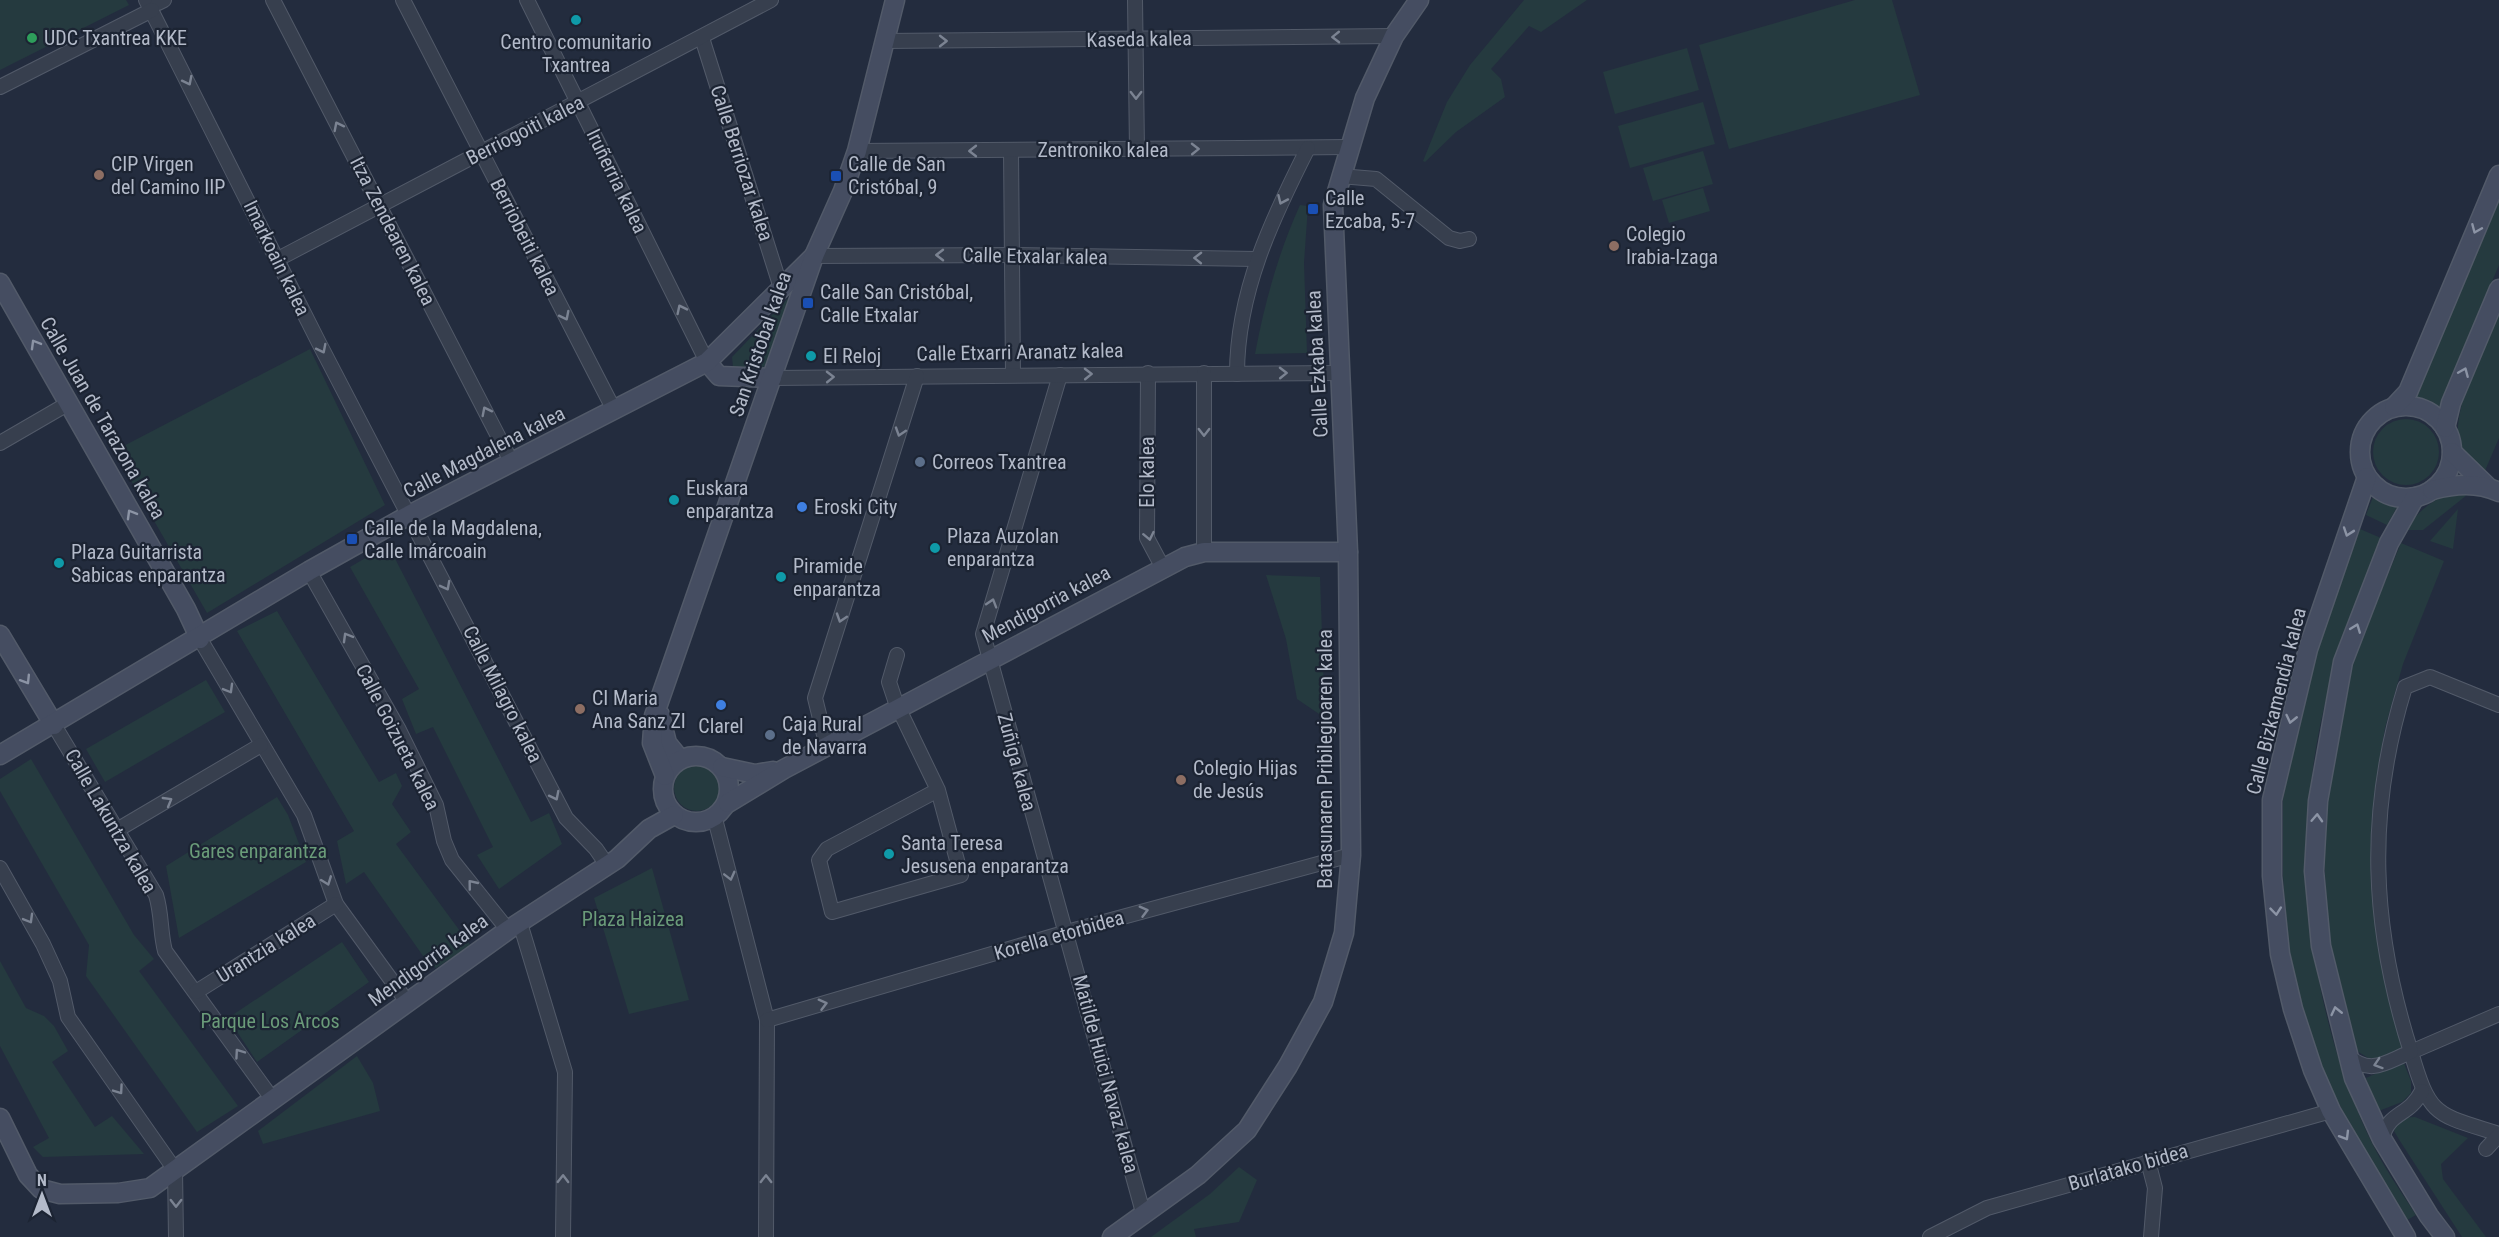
<svg xmlns="http://www.w3.org/2000/svg" width="2499" height="1237" font-family="'Roboto Condensed',sans-serif">
<style>
.green{fill:#253a3f}
.lines{fill:none;stroke-linecap:round;stroke-linejoin:round}
.street-casing{stroke:#525a69;stroke-width:16}
.secondary-casing{stroke:#525a69;stroke-width:21}
.street{stroke:#373f4e;stroke-width:14}
.secondary{stroke:#454d61;stroke-width:18}
.oneway{stroke:#7b8392}
.oneway2{stroke:#8c94a5}
.culture-dot{fill:#0f9aa8;stroke:#1c2433;stroke-width:2}
.leisure-dot{fill:#2e9e5b;stroke:#1c2433;stroke-width:2}
.education-dot{fill:#8d6e63;stroke:#1c2433;stroke-width:2}
.transit-dot{fill:#1a4fb4;stroke:#1c2433;stroke-width:2}
.service-dot{fill:#5c6f8a;stroke:#1c2433;stroke-width:2}
.shop-dot{fill:#3f7fe0;stroke:#1c2433;stroke-width:2}
.labels{text-anchor:middle;stroke-width:4.5;stroke-linejoin:round;paint-order:stroke}
.poi-label{font-size:20px;fill:#b3bac9;stroke:#1c2433;text-anchor:start}
.street-label{font-size:20px;fill:#b3bac9;stroke:#1c2433}
.park-label{font-size:20px;fill:#6a9b79;stroke:#1c2433}
</style>
<rect width="100%" height="100%" fill="#232c3e"/>
<g class="green">
<path d="M0,0H126L129,5L0,70Z"/>
<path d="M1524,0H1587L1541,32L1529,26L1491,69L1501,79L1505,97L1456,132L1425,162L1423,161L1447,102L1470,65Z"/>
<path d="M1855,0H1892L1920,95L1729,149L1699,45Z"/>
<path d="M1687,48L1699,90L1615,114L1603,72Z"/>
<path d="M1703,102L1715,144L1630,168L1618,126Z"/>
<path d="M1703,151L1713,184L1653,201L1643,168Z"/>
<path d="M1703,188L1710,211L1669,223L1662,200Z"/>
<path d="M2499,201V265L2439,407L2428,400L2414,397Z"/>
<path d="M1300,205L1308,206L1304,263L1307,353L1255,354C1265,301 1278,254 1300,205Z"/>
<path d="M795,291L770,364L760,368L733,367L732,357Z"/>
<path d="M2499,310V438L2481,480C2475,472 2463,460 2460,450C2449,412 2484,345 2499,310Z"/>
<path d="M310,349L385,505L207,613L114,451Z"/>
<circle cx="2406" cy="452" r="33"/>
<path d="M2472,491L2423,530H2404C2424,505 2440,492 2472,491Z"/>
<path d="M2373,497L2397,507L2387,525L2366,515Z"/>
<path d="M2458,509L2453,549L2430,541Z"/>
<path d="M2360,529L2381,538C2365,587 2343,634 2330,684C2289,833 2304,997 2369,1137C2382,1165 2400,1190 2416,1215L2407,1220L2368,1160L2319,1065L2304,1019L2288,952L2283,876V800L2287,761L2303,688Z"/>
<path d="M2401,543L2444,561L2403,664L2385,728L2375,789L2372,896L2383,965L2403,1048L2373,1061L2354,1049L2339,994L2328,934L2322,815L2343,701L2358,647Z"/>
<path d="M388,545L531,822L549,813L562,844L499,889L477,855L493,847L433,727L416,734L402,699L419,689L350,567Z"/>
<path d="M1266,575L1320,577L1325,718L1297,699L1286,639Z"/>
<path d="M277,611L379,782L396,773L402,786L392,804L411,832L396,844L471,946L436,968L428,963L364,872L346,884L337,841L354,831L237,631Z"/>
<path d="M206,680L225,712L105,782L86,749Z"/>
<path d="M31,759L134,935L154,959L139,971L238,1106L197,1132L86,976L89,945L0,791V779Z"/>
<circle cx="697" cy="788" r="23"/>
<path d="M277,797L288,815L306,862L179,938L166,866Z"/>
<path d="M652,868L689,1000L629,1014L594,898Z"/>
<path d="M342,942L369,982L257,1062L228,1018Z"/>
<path d="M0,961L26,1008L44,1016L54,1026L68,1051L52,1062L95,1127L112,1116L144,1154L43,1157L33,1147L49,1138L0,1046Z"/>
<path d="M357,1056L373,1083L380,1111L263,1144L258,1131Z"/>
<path d="M2403,1061L2411,1081V1093L2402,1102L2376,1112L2366,1078Z"/>
<path d="M2415,1117L2468,1138L2441,1164L2443,1179L2486,1237H2462L2400,1141L2394,1131L2398,1118Z"/>
<path d="M1239,1167L1257,1180L1239,1222L1194,1229L1196,1237H1151L1210,1194Z"/>
</g>
<g class="lines">
<defs>
<g id="street">
<path d="M146,0L319,343L566,818L596,849L607,865"/>
<path d="M273,0L512,463"/>
<path d="M403,0L614,410"/>
<path d="M527,0L707,362"/>
<path d="M1135,0L1137,150"/>
<path d="M158,3L164,0"/>
<path d="M702,38L781,288"/>
<path d="M884,41L1394,36"/>
<path d="M0,87L152,10"/>
<path d="M1011,150L1013,375"/>
<path d="M857,151L1349,147"/>
<path d="M1340,176L1376,179L1449,238L1460,241L1469,239"/>
<path d="M814,256L1013,255L1256,259"/>
<path d="M278,259L771,0"/>
<path d="M1148,373L1147,538L1163,568"/>
<path d="M1237,374C1237,292 1272,219 1308,148"/>
<path d="M1060,375L983,634L1144,1216"/>
<path d="M772,378L1340,373"/>
<path d="M0,443L69,403"/>
<path d="M1204,552V373"/>
<path d="M309,571L399,730L436,805L444,841L452,860L508,930"/>
<path d="M200,639L304,815L336,904L408,1003"/>
<path d="M897,655L889,682L896,703L938,790L961,875L832,912L819,860L827,849L938,790"/>
<path d="M54,725L156,895C162,914 160,932 165,951L273,1100"/>
<path d="M827,747L815,698L917,376"/>
<path d="M715,819L767,1020L766,1237"/>
<path d="M117,830L261,745"/>
<path d="M0,868L43,944L60,981L68,1017L175,1170L176,1237"/>
<path d="M520,923L565,1072L563,1237"/>
<path d="M196,992L336,904"/>
<path d="M2499,1014L2411,1052C2430,1118 2436,1114 2499,1134"/>
<path d="M767,1020L1067,932L1351,855"/>
<path d="M2348,1056C2371,1076 2386,1062 2411,1052C2371,927 2366,813 2405,687L2430,677L2499,705"/>
<path d="M2382,1139C2389,1110 2408,1118 2422,1091"/>
<path d="M2486,1149L2499,1135"/>
<path d="M2148,1161L2155,1188L2151,1237"/>
<path d="M1930,1237L1987,1208L2331,1111"/>
</g>
<g id="secondary">
<path d="M0,283L186,609L200,639"/>
<path d="M707,362L719,376L772,378"/>
<circle cx="2406" cy="452" r="46"/>
<path d="M2394,407L2408,392L2499,175"/>
<path d="M2445,428L2451,403L2499,289"/>
<path d="M2452,452L2488,487"/>
<path d="M2367,477L2308,649L2272,800V876L2280,954L2293,1009L2313,1070L2331,1111L2406,1237"/>
<path d="M2432,490C2455,484 2477,482 2499,492"/>
<path d="M2415,497L2389,543L2343,662L2318,801L2314,871L2321,946L2354,1078L2382,1139L2429,1216L2445,1237"/>
<path d="M0,635L54,725"/>
<path d="M660,715L667,743L680,759"/>
<path d="M0,755L309,571L409,515L707,362L814,256"/>
<circle cx="696" cy="789" r="33"/>
<path d="M722,767L755,774L773,771"/>
<path d="M665,776L652,743L654,716L814,256L843,191L857,151L895,0"/>
<path d="M728,803L784,769L1185,557L1204,552H1348"/>
<path d="M0,1118L28,1175L41,1189L60,1194L118,1193L150,1188L508,930L617,859L649,829L674,815"/>
<path d="M1112,1237L1198,1175L1247,1130L1288,1066L1323,1002L1344,933L1351,855L1348,552L1333,205L1365,98L1394,36L1419,0"/>
</g>
</defs>
<use href="#street" class="street-casing"/>
<use href="#secondary" class="secondary-casing"/>
<use href="#street" class="street"/>
<use href="#secondary" class="secondary"/>
</g>
<defs><path id="oneway-chevron" d="M-2-3.5L2.5 0L-2 3.5" fill="none" stroke-width="1.6" stroke-linecap="round" stroke-linejoin="round" transform="scale(1.5)"/></defs>
<g class="oneway">
<use href="#oneway-chevron" transform="translate(1336 37) rotate(179)"/>
<use href="#oneway-chevron" transform="translate(943 41)"/>
<use href="#oneway-chevron" transform="translate(188 81) rotate(63)"/>
<use href="#oneway-chevron" transform="translate(1136 95) rotate(90)"/>
<use href="#oneway-chevron" transform="translate(338 126) rotate(-117)"/>
<use href="#oneway-chevron" transform="translate(1195 149) rotate(-1)"/>
<use href="#oneway-chevron" transform="translate(973 151) rotate(180)"/>
<use href="#oneway-chevron" transform="translate(1282 200) rotate(114)"/>
<use href="#oneway-chevron" transform="translate(940 255) rotate(180)"/>
<use href="#oneway-chevron" transform="translate(1198 258) rotate(-179)"/>
<use href="#oneway-chevron" transform="translate(681 309) rotate(-116)"/>
<use href="#oneway-chevron" transform="translate(565 316) rotate(63)"/>
<use href="#oneway-chevron" transform="translate(322 349) rotate(63)"/>
<use href="#oneway-chevron" transform="translate(1283 373) rotate(-1)"/>
<use href="#oneway-chevron" transform="translate(1088 374) rotate(-1)"/>
<use href="#oneway-chevron" transform="translate(830 377) rotate(-1)"/>
<use href="#oneway-chevron" transform="translate(486 411) rotate(-117)"/>
<use href="#oneway-chevron" transform="translate(900 432) rotate(108)"/>
<use href="#oneway-chevron" transform="translate(1204 432) rotate(90)"/>
<use href="#oneway-chevron" transform="translate(1149 536) rotate(78)"/>
<use href="#oneway-chevron" transform="translate(446 586) rotate(62)"/>
<use href="#oneway-chevron" transform="translate(992 603) rotate(-73)"/>
<use href="#oneway-chevron" transform="translate(841 618) rotate(108)"/>
<use href="#oneway-chevron" transform="translate(347 637) rotate(-120)"/>
<use href="#oneway-chevron" transform="translate(229 689) rotate(60)"/>
<use href="#oneway-chevron" transform="translate(555 796) rotate(63)"/>
<use href="#oneway-chevron" transform="translate(168 801) rotate(-30)"/>
<use href="#oneway-chevron" transform="translate(730 876) rotate(76)"/>
<use href="#oneway-chevron" transform="translate(327 881) rotate(69)"/>
<use href="#oneway-chevron" transform="translate(472 884) rotate(-129)"/>
<use href="#oneway-chevron" transform="translate(1144 911) rotate(-15)"/>
<use href="#oneway-chevron" transform="translate(29 919) rotate(60)"/>
<use href="#oneway-chevron" transform="translate(823 1004) rotate(-15)"/>
<use href="#oneway-chevron" transform="translate(239 1053) rotate(-125)"/>
<use href="#oneway-chevron" transform="translate(2378 1064) rotate(162)"/>
<use href="#oneway-chevron" transform="translate(119 1090) rotate(55)"/>
<use href="#oneway-chevron" transform="translate(563 1179) rotate(-89)"/>
<use href="#oneway-chevron" transform="translate(766 1179) rotate(-90)"/>
<use href="#oneway-chevron" transform="translate(176 1203) rotate(90)"/>
</g>
<g class="oneway2">
<use href="#oneway-chevron" transform="translate(2476 229) rotate(113)"/>
<use href="#oneway-chevron" transform="translate(35 344) rotate(-120)"/>
<use href="#oneway-chevron" transform="translate(2464 372) rotate(-67)"/>
<use href="#oneway-chevron" transform="translate(131 514) rotate(-120)"/>
<use href="#oneway-chevron" transform="translate(2348 532) rotate(109)"/>
<use href="#oneway-chevron" transform="translate(2356 628) rotate(-69)"/>
<use href="#oneway-chevron" transform="translate(26 680) rotate(58)"/>
<use href="#oneway-chevron" transform="translate(2291 719) rotate(103)"/>
<use href="#oneway-chevron" transform="translate(2317 818) rotate(-87)"/>
<use href="#oneway-chevron" transform="translate(2276 911) rotate(84)"/>
<use href="#oneway-chevron" transform="translate(2336 1011) rotate(-103)"/>
<use href="#oneway-chevron" transform="translate(2345 1136) rotate(59)"/>
</g>
<g class="culture-dot">
<circle cx="576" cy="20" r="6"/>
<circle cx="811" cy="356" r="6"/>
<circle cx="674" cy="500" r="6"/>
<circle cx="935" cy="548" r="6"/>
<circle cx="59" cy="563" r="6"/>
<circle cx="781" cy="577" r="6"/>
<circle cx="889" cy="854" r="6"/>
</g>
<circle class="leisure-dot" cx="32" cy="38" r="6"/>
<g class="education-dot">
<circle cx="99" cy="175" r="6"/>
<circle cx="1614" cy="246" r="6"/>
<circle cx="580" cy="709" r="6"/>
<circle cx="1181" cy="780" r="6"/>
</g>
<g class="transit-dot">
<rect x="830" y="170" width="12" height="12" rx="3"/>
<rect x="1307" y="203" width="12" height="12" rx="3"/>
<rect x="802" y="297" width="12" height="12" rx="3"/>
<rect x="346" y="533" width="12" height="12" rx="3"/>
</g>
<g class="service-dot">
<circle cx="920" cy="462" r="6"/>
<circle cx="770" cy="735" r="6"/>
</g>
<g class="shop-dot">
<circle cx="802" cy="507" r="6"/>
<circle cx="721" cy="705" r="6"/>
</g>
<g class="labels">
<g class="poi-label">
<text x="44" y="45">UDC Txantrea KKE</text>
<text x="576" y="49" text-anchor="middle">Centro comunitario<tspan x="576" dy="23">Txantrea</tspan></text>
<text x="111" y="171">CIP Virgen<tspan x="111" dy="23">del Camino IIP</tspan></text>
<text x="848" y="171">Calle de San<tspan x="848" dy="23">Cristóbal, 9</tspan></text>
<text x="1325" y="205">Calle<tspan x="1325" dy="23">Ezcaba, 5-7</tspan></text>
<text x="1626" y="241">Colegio<tspan x="1626" dy="23">Irabia-Izaga</tspan></text>
<text x="820" y="299">Calle San Cristóbal,<tspan x="820" dy="23">Calle Etxalar</tspan></text>
<text x="823" y="363">El Reloj</text>
<text x="932" y="469">Correos Txantrea</text>
<text x="686" y="495">Euskara<tspan x="686" dy="23">enparantza</tspan></text>
<text x="814" y="514">Eroski City</text>
<text x="364" y="535">Calle de la Magdalena,<tspan x="364" dy="23">Calle Imárcoain</tspan></text>
<text x="947" y="543">Plaza Auzolan<tspan x="947" dy="23">enparantza</tspan></text>
<text x="71" y="559">Plaza Guitarrista<tspan x="71" dy="23">Sabicas enparantza</tspan></text>
<text x="793" y="573">Piramide<tspan x="793" dy="23">enparantza</tspan></text>
<text x="592" y="705">CI Maria<tspan x="592" dy="23">Ana Sanz ZI</tspan></text>
<text x="782" y="731">Caja Rural<tspan x="782" dy="23">de Navarra</tspan></text>
<text x="721" y="733" text-anchor="middle">Clarel</text>
<text x="1193" y="775">Colegio Hijas<tspan x="1193" dy="23">de Jesús</tspan></text>
<text x="901" y="850">Santa Teresa<tspan x="901" dy="23">Jesusena enparantza</tspan></text>
</g>
<g class="street-label">
<text transform="translate(1139 39) rotate(-1)" y="7">Kaseda kalea</text>
<text transform="translate(525 130) rotate(-27)" y="7">Berriogoiti kalea</text>
<text x="1103" y="157">Zentroniko kalea</text>
<text transform="translate(742 163) rotate(72)" y="7">Calle Berriozar kalea</text>
<text transform="translate(617 181) rotate(64)" y="7">Iruñerria kalea</text>
<text transform="translate(393 231) rotate(63)" y="7">Itza Zendearen kalea</text>
<text transform="translate(525 237) rotate(63)" y="7">Berriobeiti kalea</text>
<text transform="translate(1035 256) rotate(1)" y="7">Calle Etxalar kalea</text>
<text transform="translate(277 258) rotate(64)" y="7">Imarkoain kalea</text>
<text transform="translate(760 344) rotate(-71)" y="7">San Kristobal kalea</text>
<text transform="translate(1020 352) rotate(-1)" y="7">Calle Etxarri Aranatz kalea</text>
<text transform="translate(1317 364) rotate(-93)" y="7">Calle Ezkaba kalea</text>
<text transform="translate(103 418) rotate(60)" y="7">Calle Juan de Tarazona kalea</text>
<text transform="translate(484 452) rotate(-27)" y="7">Calle Magdalena kalea</text>
<text transform="translate(1147 472) rotate(-90)" y="7">Elo kalea</text>
<text transform="translate(1046 604) rotate(-28)" y="7">Mendigorria kalea</text>
<text transform="translate(503 694) rotate(63)" y="7">Calle Milagro kalea</text>
<text transform="translate(2276 701) rotate(-76)" y="7">Calle Bizkamendia kalea</text>
<text transform="translate(398 737) rotate(63)" y="7">Calle Goizueta kalea</text>
<text transform="translate(1325 759) rotate(-90)" y="7">Batasunaren Pribilegioaren kalea</text>
<text transform="translate(1017 762) rotate(75)" y="7">Zuñiga kalea</text>
<text transform="translate(111 821) rotate(60)" y="7">Calle Lakuntza kalea</text>
<text transform="translate(1059 935) rotate(-16)" y="7">Korella etorbidea</text>
<text transform="translate(266 948) rotate(-32)" y="7">Urantzia kalea</text>
<text transform="translate(428 960) rotate(-36)" y="7">Mendigorria kalea</text>
<text transform="translate(1106 1074) rotate(75)" y="7">Matilde Huici Navaz kalea</text>
<text transform="translate(2128 1167) rotate(-16)" y="7">Burlatako bidea</text>
</g>
<g class="park-label">
<text x="258" y="858">Gares enparantza</text>
<text x="633" y="926">Plaza Haizea</text>
<text x="270" y="1028">Parque Los Arcos</text>
</g>
</g>
<g transform="translate(42 1195)" stroke="#1c2433" stroke-width="4.5" paint-order="stroke">
<path d="M0-4.5L10 22L0 15L-10 22Z" fill="#b3bac9"/>
<text y="-9" font-size="16" font-weight="bold" text-anchor="middle" fill="#b3bac9">N</text>
</g>
</svg>
